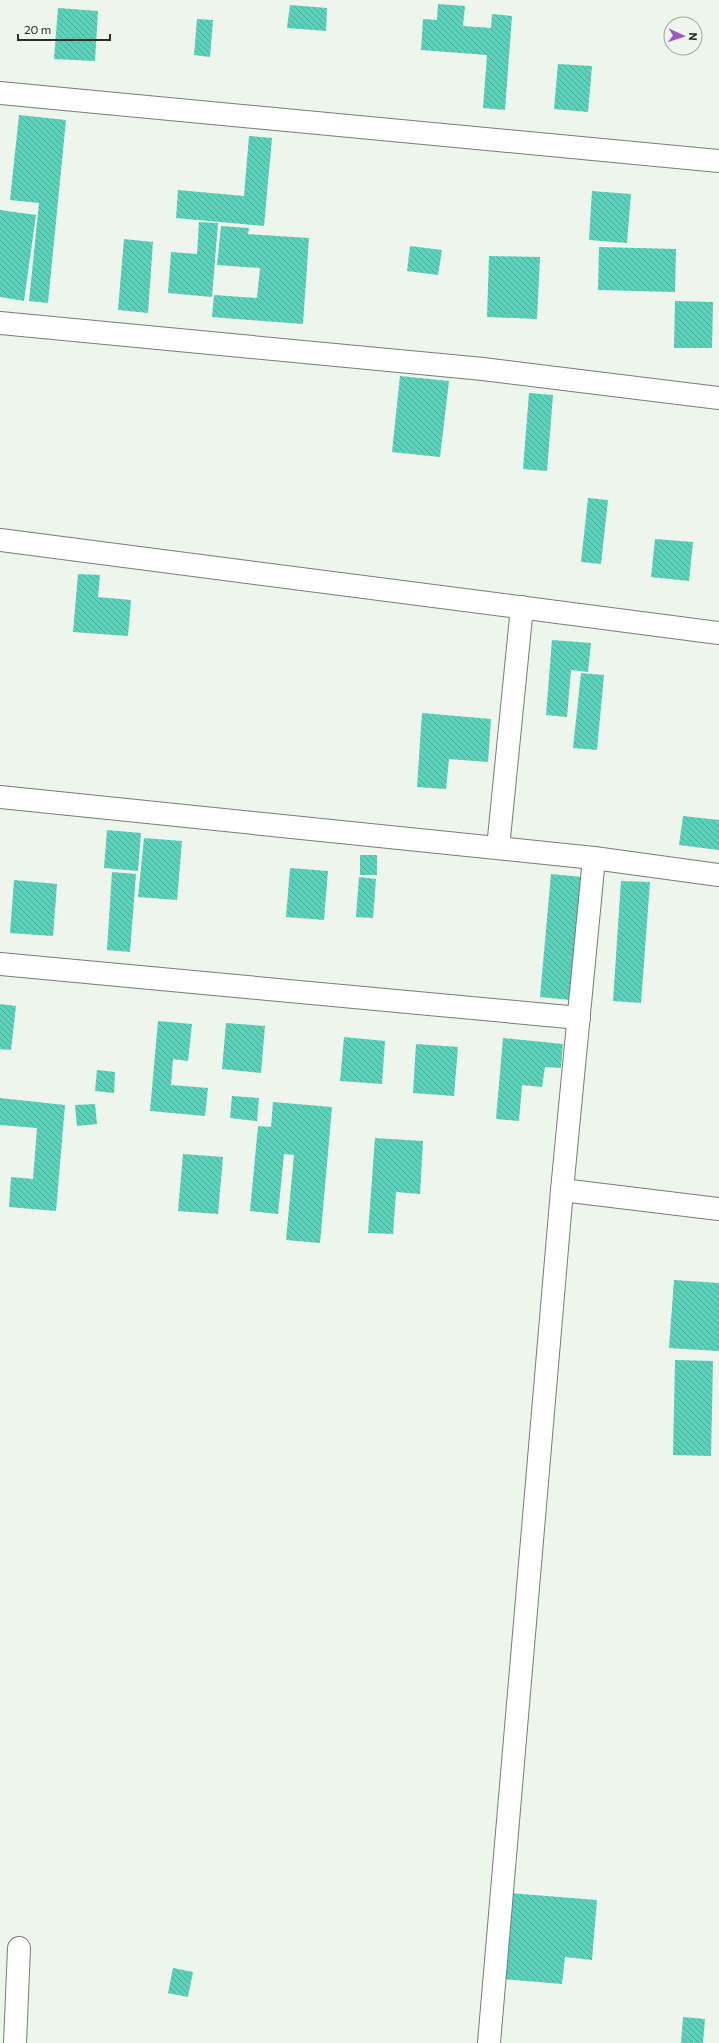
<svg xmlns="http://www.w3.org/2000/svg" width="719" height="2043" font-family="Commissioner,sans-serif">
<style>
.building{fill:url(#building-back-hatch)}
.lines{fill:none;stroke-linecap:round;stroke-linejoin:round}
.minor-casing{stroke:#757d75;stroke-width:24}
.minor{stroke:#fff;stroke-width:22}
</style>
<defs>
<pattern id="building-back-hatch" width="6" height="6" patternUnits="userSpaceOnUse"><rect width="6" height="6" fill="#5bd2b9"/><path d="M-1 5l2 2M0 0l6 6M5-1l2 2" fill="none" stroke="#4bab97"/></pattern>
</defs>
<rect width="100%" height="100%" fill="#edf5ec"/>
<g class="building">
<path d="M438,4L465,6L463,26L491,28L492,14L512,16L505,110L483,108L487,55L421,50L423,19L437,20Z"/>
<path d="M290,5L327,8L326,31L287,28Z"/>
<path d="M58,8L98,11L95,61L54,59Z"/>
<path d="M197,19L213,20L210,57L194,55Z"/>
<path d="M558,64L592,66L588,112L554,109Z"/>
<path d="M19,115L66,120L48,303L29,301L39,203L10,200Z"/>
<path d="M249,136L272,138L264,226L176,218L178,190L244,196Z"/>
<path d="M592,191L631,194L627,243L589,240Z"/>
<path d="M0,210L36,215L24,301L0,297Z"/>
<path d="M199,222L218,223L212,297L168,293L171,252L197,254Z"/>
<path d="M221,226L249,228L248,234L309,238L303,324L212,317L214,295L257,298L260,268L217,265Z"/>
<path d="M124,239L153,242L148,313L118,310Z"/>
<path d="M410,246L442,250L438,275L407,271Z"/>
<path d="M599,247L676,249L675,292L598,290Z"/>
<path d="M489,256L540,257L537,319L487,317Z"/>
<path d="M675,301L713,302L712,348H674Z"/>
<path d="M400,376L449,381L440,457L392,452Z"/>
<path d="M529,393L553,395L547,471L523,469Z"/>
<path d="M588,498L608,500L601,564L581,562Z"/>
<path d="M655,539L693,542L689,581L651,577Z"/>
<path d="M78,574L100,575L98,597L131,600L128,636L73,632Z"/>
<path d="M552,640L591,643L588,672L571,670L567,717L546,715Z"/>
<path d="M581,673L604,675L597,750L573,748Z"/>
<path d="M422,713L491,719L488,762L449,759L446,789L417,787Z"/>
<path d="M683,816L719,820V850L679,845Z"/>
<path d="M107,830L141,833L138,871L104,868Z"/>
<path d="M144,838L182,841L177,900L138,897Z"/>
<rect x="360" y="855" width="17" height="20"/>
<path d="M290,868L328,871L324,920L286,917Z"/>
<path d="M112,872L136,874L130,952L107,950Z"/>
<path d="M551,874L582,877L570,1000L540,997Z"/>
<path d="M359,877L376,879L373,918L356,917Z"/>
<path d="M14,880L57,884L53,936L10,933Z"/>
<path d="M621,881L650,882L641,1003L613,1001Z"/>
<path d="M0,1004L16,1006L11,1050L0,1049Z"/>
<path d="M158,1021L192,1024L188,1061L173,1059L171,1085L208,1088L205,1116L150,1111Z"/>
<path d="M226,1023L265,1026L261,1073L222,1069Z"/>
<path d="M344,1037L385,1041L382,1084L340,1081Z"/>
<path d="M503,1038L563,1044L561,1068L545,1067L542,1087L522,1085L519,1121L496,1119Z"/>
<path d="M416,1044L458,1047L454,1096L413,1093Z"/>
<path d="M97,1070L115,1072L114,1093L95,1091Z"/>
<path d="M232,1096L259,1098L257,1121L230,1118Z"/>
<path d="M0,1098L65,1105L56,1211L9,1207L11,1177L33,1179L37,1128L0,1125Z"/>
<path d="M273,1102L332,1107L320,1243L286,1240L294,1155L284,1154L278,1214L250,1211L258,1126L271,1127Z"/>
<path d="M95,1104L97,1124L77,1126L75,1105Z"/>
<path d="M375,1138L423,1141L420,1194L396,1192L393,1234L368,1233Z"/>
<path d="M183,1154L223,1157L218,1214L178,1211Z"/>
<path d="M674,1280L719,1283V1351L669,1348Z"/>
<path d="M675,1360L713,1361L711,1456L673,1455Z"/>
<path d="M509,1893L597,1900L592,1960L565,1957L562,1984L502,1979Z"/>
<path d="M173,1968L193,1972L188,1997L168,1993Z"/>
<path d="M683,2017L705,2019L703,2043H681Z"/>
</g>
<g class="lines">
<defs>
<g id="minor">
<path d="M0,93L719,161"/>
<path d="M0,323L483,369L719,398"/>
<path d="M0,540L719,633"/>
<path d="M0,797L594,858L719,875"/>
<path d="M498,848L522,607"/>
<path d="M0,964L579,1018"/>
<path d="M562,1190L719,1209"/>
<path d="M15,2043L19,1948"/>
<path d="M489,2043L562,1190L594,858"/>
</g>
</defs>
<use href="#minor" class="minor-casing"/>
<use href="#minor" class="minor"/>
</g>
<g transform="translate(683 36) rotate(93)"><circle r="19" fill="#edf5ec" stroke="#a0a69f"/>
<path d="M0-3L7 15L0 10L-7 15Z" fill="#a456c8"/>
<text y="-6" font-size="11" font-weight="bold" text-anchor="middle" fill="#2c2f2b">N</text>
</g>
<path d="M18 34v6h92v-6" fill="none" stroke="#2c2f2b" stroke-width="2"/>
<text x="24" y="34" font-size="12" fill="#2c2f2b" stroke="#edf5ec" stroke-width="3" paint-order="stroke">20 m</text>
</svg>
